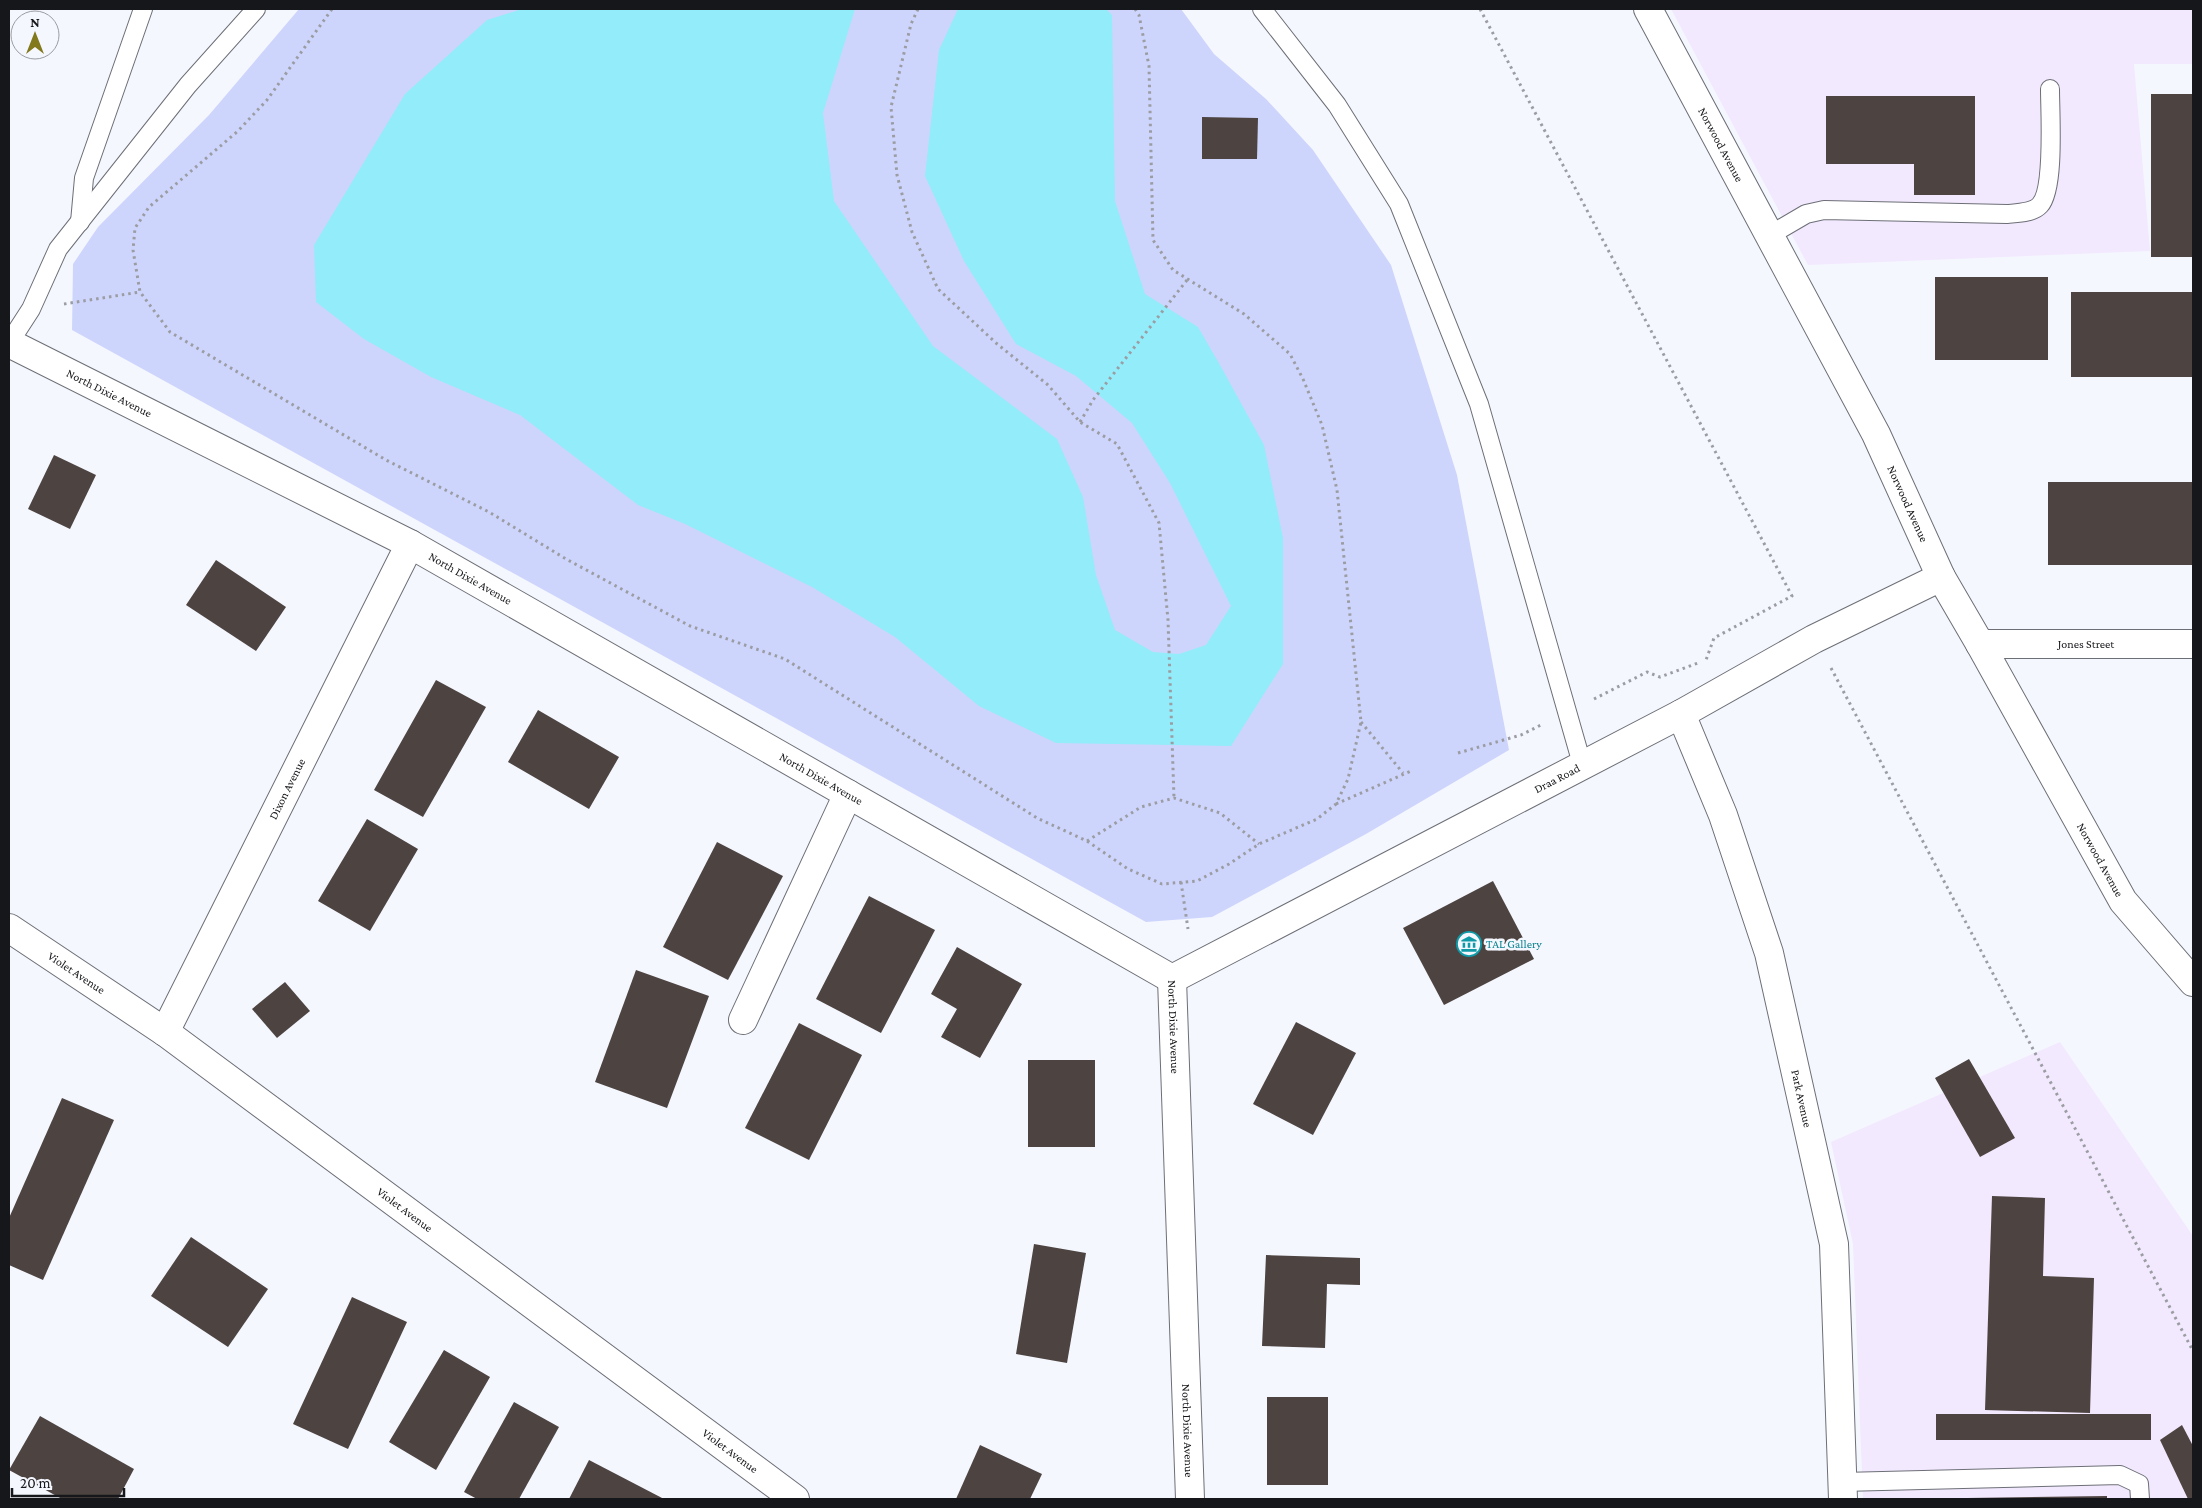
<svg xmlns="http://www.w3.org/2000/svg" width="2202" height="1508" font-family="'Crimson Pro',serif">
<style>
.commercial{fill:#f2e9fe}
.green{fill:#ced5fc}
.water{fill:#92ecf9}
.building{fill:#4d4441}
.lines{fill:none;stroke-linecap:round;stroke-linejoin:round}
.service-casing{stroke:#6d6f77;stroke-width:20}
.minor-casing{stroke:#6d6f77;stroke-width:30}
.tertiary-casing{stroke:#6d6f77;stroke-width:30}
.path{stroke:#9b9da3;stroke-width:3;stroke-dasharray:2.5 4;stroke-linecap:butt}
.service{stroke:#fff;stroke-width:18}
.minor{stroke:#fff;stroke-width:28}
.tertiary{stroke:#fff;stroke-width:28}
.labels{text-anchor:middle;stroke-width:5;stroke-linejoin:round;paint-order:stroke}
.street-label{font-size:12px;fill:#16171a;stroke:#f5f7ff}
.culture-label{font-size:12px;fill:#0d838f;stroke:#f5f7ff;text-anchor:start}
</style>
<rect width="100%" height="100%" fill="#f5f7ff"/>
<g class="commercial">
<path d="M1671,9H2193V64H2134L2150,251L1808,265Z"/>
<path d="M2060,1042L2193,1236V1499H1863L1853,1244L1831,1142Z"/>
</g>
<path class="green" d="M299,9H1181L1214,54L1266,99L1313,150L1391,265L1457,475L1509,750L1366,834L1212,917L1146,922L72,330L73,264L98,227L209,115Z"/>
<path class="water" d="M522,9H855L823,113L834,201L933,346L1057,439L1083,497L1096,575L1115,630L1153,652L1179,654L1206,645L1231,606L1170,483L1132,423L1076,376L1016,344L964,261L925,176L939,50L958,9H1106L1112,15L1115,201L1145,294L1198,327L1220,365L1264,445L1283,538V664L1231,746L1056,743L979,706L895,637L812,587L685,524L638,505L520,415L431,377L364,339L316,302L314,245L405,94L487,20Z"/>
<g class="building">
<rect x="2151" y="94" width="42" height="163"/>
<path d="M1826,96H1975V195H1914V164H1826Z"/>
<path d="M1202,117L1258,118L1257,159H1202Z"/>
<rect x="1935" y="277" width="113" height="83"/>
<rect x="2071" y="292" width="122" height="85"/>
<path d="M54,455L96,475L70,529L28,509Z"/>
<rect x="2048" y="482" width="145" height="83"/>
<path d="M216,560L286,607L256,651L186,605Z"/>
<path d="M436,680L486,707L423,817L374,790Z"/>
<path d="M538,710L619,757L589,809L508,762Z"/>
<path d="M367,819L418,849L370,931L318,901Z"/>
<path d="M717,842L783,876L728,980L663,947Z"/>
<path d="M1493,881L1534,959L1444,1005L1403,928Z"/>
<path d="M869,896L935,930L881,1033L816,999Z"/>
<path d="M957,947L1022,984L980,1058L941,1037L957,1009L931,994Z"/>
<path d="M636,970L709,996L667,1108L595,1082Z"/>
<path d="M285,982L310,1011L277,1038L252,1009Z"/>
<path d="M1296,1022L1356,1053L1313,1135L1253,1104Z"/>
<path d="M799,1023L862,1055L809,1160L745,1128Z"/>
<path d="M1969,1059L2015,1138L1980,1157L1935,1078Z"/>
<rect x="1028" y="1060" width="67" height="87"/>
<path d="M62,1098L114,1120L43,1280L9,1265V1218Z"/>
<path d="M1992,1196L2045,1198L2043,1276L2094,1278L2090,1413L1985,1410Z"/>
<path d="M191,1237L268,1289L228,1347L151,1296Z"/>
<path d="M1034,1244L1086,1253L1067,1363L1016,1354Z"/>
<path d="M1266,1255L1360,1258V1285L1327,1284L1325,1348L1262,1346Z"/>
<path d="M352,1297L407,1322L348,1449L293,1424Z"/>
<path d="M444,1350L490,1377L436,1470L389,1442Z"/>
<rect x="1267" y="1397" width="61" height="88"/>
<path d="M514,1402L559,1427L519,1499H477L464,1492Z"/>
<rect x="1936" y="1414" width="215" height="26"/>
<path d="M40,1416L134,1469L118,1499H62L9,1470Z"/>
<path d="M2182,1425L2193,1446V1499H2188L2160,1440Z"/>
<path d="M980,1445L1042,1474L1030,1499H956Z"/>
<path d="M589,1460L664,1499H569Z"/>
<path d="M2107,1496V1499H1967V1498Z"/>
</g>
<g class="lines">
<defs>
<g id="service">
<path d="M1262,9L1337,105L1399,204L1479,404L1582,764"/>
<path d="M80,222L84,178L143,9"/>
<path d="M1770,235L1806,214L1824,210L2007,214C2017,213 2033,213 2040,205C2055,189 2050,113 2050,89"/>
<path d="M9,343L31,309L58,249L188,85L256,9"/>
<path d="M1842,1482L2120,1475L2139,1484L2140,1499"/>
</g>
<g id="minor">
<path id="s1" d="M1980,644H2193"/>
<path id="s2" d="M9,928L165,1032L795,1499"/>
<path d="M743,1020L848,794"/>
<path id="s3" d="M165,1032L410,544"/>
</g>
<g id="tertiary">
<path id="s4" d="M1648,9L1876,434L1941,577L1980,644L2123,901L2193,982"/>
<path id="s5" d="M9,343L410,544L1172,979"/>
<path id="s6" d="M1681,714L1723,815L1769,953L1834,1244L1843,1499"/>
<path id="s7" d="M1172,979L1681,714L1814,639L1941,577"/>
<path id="s8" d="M1172,979L1190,1499"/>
</g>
</defs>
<use href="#service" class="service-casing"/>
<use href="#minor" class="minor-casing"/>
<use href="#tertiary" class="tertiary-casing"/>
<g class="path">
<path d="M332,9L267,100L238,131L149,207L135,228L133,250L140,292L170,332L386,460L489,512L566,559L690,626L785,659L1037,818L1087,841L1128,869L1162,884L1197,881L1229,864L1259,844L1317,819L1336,804L1348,779L1361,722L1337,490L1322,425L1303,379L1290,354L1244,314L1173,270L1153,240L1149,66L1139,15L1135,9"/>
<path d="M918,9L911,24L891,107L897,175L912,232L938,289L996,343L1048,385L1080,422L1117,444L1159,523L1168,620L1174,798"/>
<path d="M1480,9L1792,596L1714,638L1706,660"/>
<path d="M64,304L140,292"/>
<path d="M1080,422L1093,400L1187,280"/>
<path d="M1831,668L2193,1351"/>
<path d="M1594,699L1647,672L1660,677L1698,663"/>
<path d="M1361,722L1403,773"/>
<path d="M1458,753L1521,735L1541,725"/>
<path d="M1336,804L1411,771"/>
<path d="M1087,841L1141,807L1174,798L1220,813L1259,844"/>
<path d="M1181,882L1188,929"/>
</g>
<use href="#service" class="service"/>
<use href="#minor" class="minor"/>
<use href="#tertiary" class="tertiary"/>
</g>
<defs>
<symbol id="museum-ring" viewBox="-11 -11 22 22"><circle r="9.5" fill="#f5f7ff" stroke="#0f9aa8" stroke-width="1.5"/><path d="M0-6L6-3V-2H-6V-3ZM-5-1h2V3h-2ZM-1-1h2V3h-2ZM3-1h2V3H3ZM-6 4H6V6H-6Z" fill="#0f9aa8"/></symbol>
</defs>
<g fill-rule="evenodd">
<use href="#museum-ring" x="1455" y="930" width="28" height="28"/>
</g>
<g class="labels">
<g class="street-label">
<text dy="4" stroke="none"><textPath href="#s4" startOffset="154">Norwood Avenue</textPath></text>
<text dy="4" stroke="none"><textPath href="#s5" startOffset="112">North Dixie Avenue</textPath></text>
<text dy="4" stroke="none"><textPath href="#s4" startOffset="559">Norwood Avenue</textPath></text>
<text dy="4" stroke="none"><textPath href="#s5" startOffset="518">North Dixie Avenue</textPath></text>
<text dy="4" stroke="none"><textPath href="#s1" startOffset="106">Jones Street</textPath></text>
<text dy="4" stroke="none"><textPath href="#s7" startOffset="434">Draa Road</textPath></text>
<text dy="4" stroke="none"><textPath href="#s5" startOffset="922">North Dixie Avenue</textPath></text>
<text dy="4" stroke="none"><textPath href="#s3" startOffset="272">Dixon Avenue</textPath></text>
<text dy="4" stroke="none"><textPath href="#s4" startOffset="964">Norwood Avenue</textPath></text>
<text dy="4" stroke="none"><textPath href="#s2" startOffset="81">Violet Avenue</textPath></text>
<text dy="4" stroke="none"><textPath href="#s8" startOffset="48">North Dixie Avenue</textPath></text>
<text dy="4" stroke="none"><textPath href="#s6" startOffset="404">Park Avenue</textPath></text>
<text dy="4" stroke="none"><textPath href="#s2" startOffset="486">Violet Avenue</textPath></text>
<text dy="4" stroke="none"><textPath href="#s8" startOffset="452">North Dixie Avenue</textPath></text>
<text dy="4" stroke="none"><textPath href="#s2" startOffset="891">Violet Avenue</textPath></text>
</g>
<g class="culture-label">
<text x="1486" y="948">TAL Gallery</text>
</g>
</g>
<rect width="2202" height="1508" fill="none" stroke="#16171a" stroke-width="20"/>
<g transform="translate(35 35)"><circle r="24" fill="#f5f7ff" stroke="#9c9da3"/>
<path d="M0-4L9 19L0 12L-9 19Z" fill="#82781c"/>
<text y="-8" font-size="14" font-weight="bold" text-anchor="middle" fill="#16171a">N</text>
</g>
<path d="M12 1488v8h112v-8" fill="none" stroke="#16171a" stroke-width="2.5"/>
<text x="20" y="1488" font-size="15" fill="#16171a" stroke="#f5f7ff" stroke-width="4" paint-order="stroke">20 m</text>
</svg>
